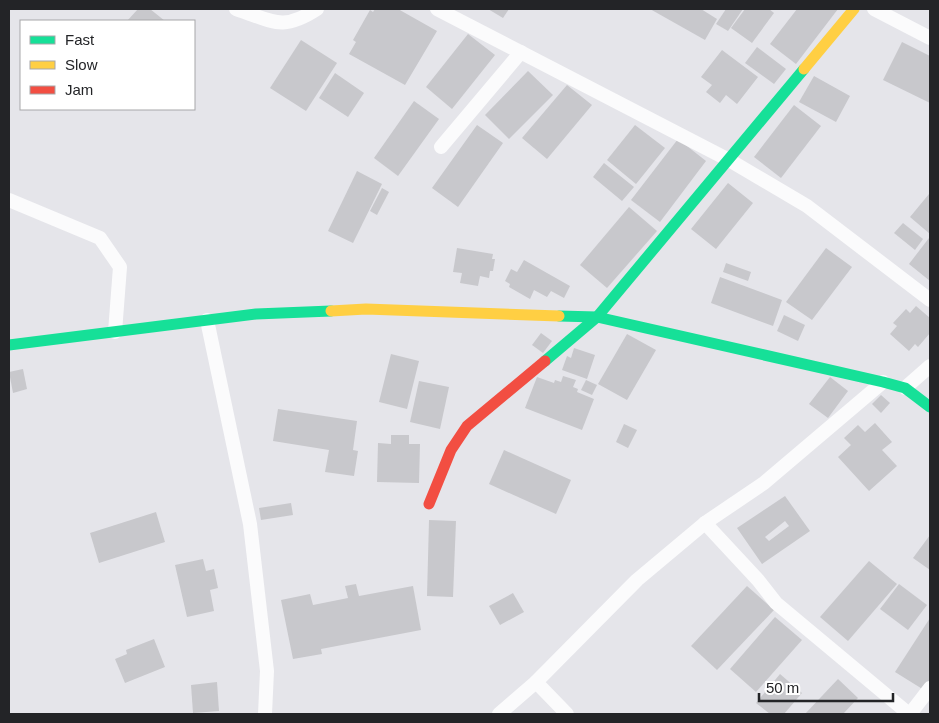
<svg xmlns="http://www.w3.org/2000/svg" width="939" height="723" font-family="Arial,sans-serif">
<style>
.building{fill:#c8c8cc;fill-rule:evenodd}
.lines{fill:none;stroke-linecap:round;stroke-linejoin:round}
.street{stroke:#fbfbfc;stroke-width:14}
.fast{stroke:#16e098;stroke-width:11}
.slow{stroke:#ffcf43;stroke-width:11}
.jam{stroke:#f24e42;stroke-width:11}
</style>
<rect width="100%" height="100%" fill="#e5e5ea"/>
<g class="building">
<path d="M138,9H150L165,21H127Z"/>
<path d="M375,9H398L437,31L405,85L349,54L356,42L353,40L370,10L373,12Z"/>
<path d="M488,9H509L503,18Z"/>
<path d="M650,9H701L717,19L705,40Z"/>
<path d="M726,9H743L728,31L716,24Z"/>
<path d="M745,9H769L774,13L752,43L731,28Z"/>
<path d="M797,9H838L796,64L770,44Z"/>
<path d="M468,34L495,55L452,109L426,87Z"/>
<path d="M301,40L337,63L306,111L270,88Z"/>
<path d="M902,42L930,56V103L883,80Z"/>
<path d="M757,47L786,69L774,84L745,63Z"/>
<path d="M722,50L758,77L737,104L726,95L720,103L706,92L712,85L701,77Z"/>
<path d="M528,71L553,95L509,139L485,115Z"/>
<path d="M335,73L364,93L348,117L319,98Z"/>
<path d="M814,76L850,96L836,122L799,102Z"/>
<path d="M567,85L592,105L547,159L522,138Z"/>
<path d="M414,101L439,119L398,176L374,158Z"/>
<path d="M794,105L821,126L781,178L754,157Z"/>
<path d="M477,125L503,143L458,207L432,188Z"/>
<path d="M635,125L665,148L636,184L607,160Z"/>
<path d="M678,139L706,161L660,222L631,200Z"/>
<path d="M604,163L634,187L622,201L593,177Z"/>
<path d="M357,171L382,184L353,243L328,231Z"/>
<path d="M728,183L753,203L716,249L691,229Z"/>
<path d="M382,188L389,192L377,215L370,211Z"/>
<path d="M929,194L930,195V234L910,217Z"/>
<path d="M629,207L657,231L607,288L580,265Z"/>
<path d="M903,223L923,239L915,250L894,233Z"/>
<path d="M929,238L930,239V281L909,264Z"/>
<path d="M457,248L493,254L492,259H495L493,271H490L489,278L480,276L478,286L460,283L462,273L453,272Z"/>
<path d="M826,248L852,267L812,320L786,302Z"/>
<path d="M524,260L570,286L564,298L551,291L547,297L534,290L530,299L509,287L510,284L505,281L511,269L517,272Z"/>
<path d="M726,263L751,272L748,281L723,272Z"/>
<path d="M720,277L782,300L773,326L711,303Z"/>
<path d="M916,306L930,318V333L918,347L915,344L909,351L890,334L897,326L893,323L906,309L910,313Z"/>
<path d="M784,315L805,325L798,341L777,331Z"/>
<path d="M541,333L552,341L543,353L532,345Z"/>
<path d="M627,334L656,350L627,400L598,384Z"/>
<path d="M574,348L595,355L587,379L562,370L567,356L571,358Z"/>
<path d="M391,354L419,361L407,409L379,402Z"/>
<path d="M23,369L27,389L13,393L9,372Z"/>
<path d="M563,376L576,380L573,387L578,389L577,392L594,399L582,430L525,408L537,377L554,383L555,380L561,382Z"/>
<path d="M830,377L848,391L828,418L809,404Z"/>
<path d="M586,380L597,385L592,395L581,390Z"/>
<path d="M419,381L449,387L440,429L410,422Z"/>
<path d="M881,395L890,403L881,413L872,404Z"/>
<path d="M278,409L357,421L353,450L358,451L354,476L325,472L329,450L273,441Z"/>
<path d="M875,423L892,442L882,450L897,466L869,491L838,457L851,445L844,438L858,425L865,432Z"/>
<path d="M624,424L637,430L628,448L616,442Z"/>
<path d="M391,435H409V444H420L419,483L377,482L378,443L391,444Z"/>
<path d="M504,450L571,480L556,514L489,484Z"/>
<path d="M785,496L810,531L762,564L737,528ZM785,521L789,526L769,541L765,537Z"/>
<path d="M291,503L293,515L261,520L259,508Z"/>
<path d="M156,512L165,542L99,563L90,533Z"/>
<path d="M429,520L456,521L453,597L427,596Z"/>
<path d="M930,535V570L913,558Z"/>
<path d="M203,559L206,571L214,569L218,588L210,590L214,611L187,617L175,565Z"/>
<path d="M869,561L897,584L848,641L820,617Z"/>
<path d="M356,584L359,596L413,586L421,630L321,649L322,654L293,659L281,600L310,594L313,605L348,598L345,586Z"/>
<path d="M899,584L927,605L908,630L880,609Z"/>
<path d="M747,586L774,610L717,670L691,646Z"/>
<path d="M513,593L524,612L500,625L489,606Z"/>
<path d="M775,617L802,640L756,692L730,669Z"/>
<path d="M930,618V680L924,690L895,672Z"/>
<path d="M154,639L165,667L125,683L115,659L127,654L126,650Z"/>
<path d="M780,674L802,693L784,714H770L756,703Z"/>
<path d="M838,679L858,698L843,714H805Z"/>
<path d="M217,682L219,711L193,713L191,685Z"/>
</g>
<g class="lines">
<g class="street">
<path d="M236,9C273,21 282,32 317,9"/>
<path d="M437,9L729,160L807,206L930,300"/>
<path d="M874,9L930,38"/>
<path d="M441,147L521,52"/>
<path d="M9,200L100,238L120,267L115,332"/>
<path d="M207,320L250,524L267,671L265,714"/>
<path d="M905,388L930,366"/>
<path d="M705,523L758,580L776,603L909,714"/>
<path d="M536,682L567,714"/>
<path d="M499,714L536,682L637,580L705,523L764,483L883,382"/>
<path d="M910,714L930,688"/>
</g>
<g class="fast">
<path d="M559,316L597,317L883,382L905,388L930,407"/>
<path d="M9,345L256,314L331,311"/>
<path d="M545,361L597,317L804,69"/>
</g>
<g class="slow">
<path d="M804,69L854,9"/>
<path d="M331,311L366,309L559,316"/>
</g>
<path class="jam" d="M429,504L451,450L467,426L545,361"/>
</g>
<rect width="939" height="723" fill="none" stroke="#232427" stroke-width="20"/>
<rect x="20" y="20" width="175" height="90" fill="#ffffff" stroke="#a7a7a9"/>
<rect x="30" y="36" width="25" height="8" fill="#16e098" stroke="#a7a7a9"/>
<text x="65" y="45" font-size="15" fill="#232427">Fast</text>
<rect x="30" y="61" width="25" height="8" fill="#ffcf43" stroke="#a7a7a9"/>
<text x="65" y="70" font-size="15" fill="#232427">Slow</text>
<rect x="30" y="86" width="25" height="8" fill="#f24e42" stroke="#a7a7a9"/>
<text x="65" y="95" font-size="15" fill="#232427">Jam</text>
<path d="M759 693v8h134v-8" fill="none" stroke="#232427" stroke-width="2.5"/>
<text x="766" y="693" font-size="15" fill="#232427" stroke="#ffffff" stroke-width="4" paint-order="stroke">50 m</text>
</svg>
